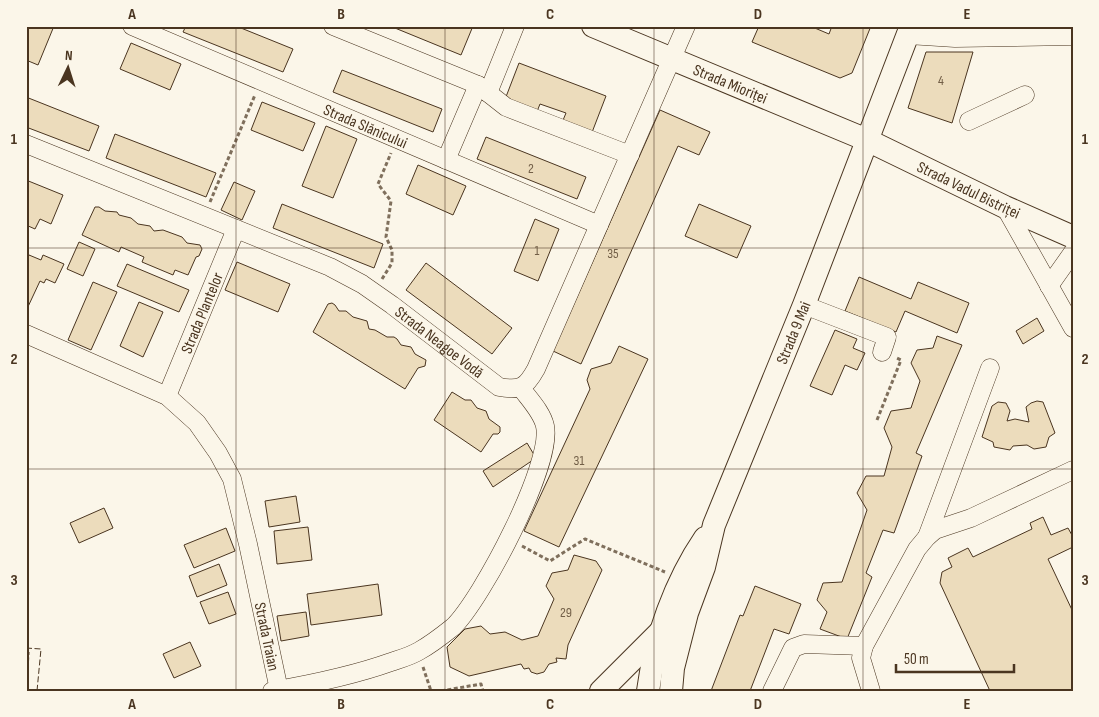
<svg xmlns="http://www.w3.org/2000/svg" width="1099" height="717" font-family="'Sofia Sans Condensed',sans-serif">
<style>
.building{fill:#ecdcbc;stroke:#4a3520}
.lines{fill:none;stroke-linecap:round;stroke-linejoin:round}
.minor-casing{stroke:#4a3520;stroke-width:19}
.major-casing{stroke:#4a3520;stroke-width:24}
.path{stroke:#7f6f5c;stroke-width:3;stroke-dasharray:4 2.5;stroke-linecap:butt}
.minor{stroke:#fbf6e9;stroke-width:18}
.major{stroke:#fbf6e9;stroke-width:22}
.fence{stroke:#4a3520;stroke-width:1;stroke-dasharray:6 2.5;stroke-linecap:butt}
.grid{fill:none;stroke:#4a3520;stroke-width:1;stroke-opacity:0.55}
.labels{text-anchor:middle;stroke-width:4;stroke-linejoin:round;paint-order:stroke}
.number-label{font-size:14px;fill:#725f47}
.street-label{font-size:16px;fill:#4a3520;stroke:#fbf6e9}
.neatline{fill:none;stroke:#4a3520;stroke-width:2}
.grid-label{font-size:16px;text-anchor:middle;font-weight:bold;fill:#4a3520}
</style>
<rect width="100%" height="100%" fill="#fbf6e9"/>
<g class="building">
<path d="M26,26H54L38,65L26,60Z"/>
<path d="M186,26H236L293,49L283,72L183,32Z"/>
<path d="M390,26H473L461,55Z"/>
<path d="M759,26H810L829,34L832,26H871L852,73L840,78L752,42Z"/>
<path d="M131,43L181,64L170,90L120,69Z"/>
<path d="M926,52H973L952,123L908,108Z"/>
<path d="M519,63L606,96L591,135L561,125L566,113L540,104L536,114L504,102Z"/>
<path d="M342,70L442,109L433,132L333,92Z"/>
<path d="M26,97L99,126L89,151L26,127Z"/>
<path d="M262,102L315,123L303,151L251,130Z"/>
<path d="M660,110L710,132L699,155L678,146L581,364L553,351Z"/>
<path d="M326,126L357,139L333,198L302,186Z"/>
<path d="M115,134L216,173L206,197L106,158Z"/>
<path d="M486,137L586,177L577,199L477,159Z"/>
<path d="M418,165L466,186L453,215L406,194Z"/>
<path d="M26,180L63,195L51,224L40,219L35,229L26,225Z"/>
<path d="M234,182L255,191L242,220L221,210Z"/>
<path d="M282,204L383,244L374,268L273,228Z"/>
<path d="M699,204L751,226L737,258L685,236Z"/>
<path d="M95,207H99L105,211L117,212L119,215L131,218L138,224L150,226L154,231L163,230L182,237L187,243L200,245L202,249L199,256L196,257L188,275L175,270L173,275L142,262L144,257L121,247L119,252L82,235Z"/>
<path d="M535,219L559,229L538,281L514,271Z"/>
<path d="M79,242L95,249L83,276L67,269Z"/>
<path d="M29,255L41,260L43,255L64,264L55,283L46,279L44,283L40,281L26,311V261Z"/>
<path d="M237,262L290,284L278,312L225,290Z"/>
<path d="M426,263L512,328L492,354L406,290Z"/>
<path d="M127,264L189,290L179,312L117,286Z"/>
<path d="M859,277L911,299L918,282L969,303L957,333L905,311L896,332L845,311Z"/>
<path d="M93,282L117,292L91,350L68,340Z"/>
<path d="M139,302L163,312L143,357L120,346Z"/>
<path d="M332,303L335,305L339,311H346L353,317L367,321L369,329L375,330L387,337H394L397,339L401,345L411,347L415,354L426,360L425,366L418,368L405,389L313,332L328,304Z"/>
<path d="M1037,318L1044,331L1023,344L1016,331Z"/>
<path d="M835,330L857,339L853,348L865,353L857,370L845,365L832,395L810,386Z"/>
<path d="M937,336L962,345L916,453L922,456L894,533L883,530L866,573L872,577L847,639L820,629L827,612L817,600L823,583L842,582L867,510L857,493L866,476H884L892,447L884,428L891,411L911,408L920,381L911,363L917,350L933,348Z"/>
<path d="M619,346L648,359L559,547L524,531L590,389L587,380L591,369L611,363Z"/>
<path d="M452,392L465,400H471L477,408L486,411L489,419L500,427V432L498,434H493L481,452L434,420Z"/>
<path d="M1037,401L1043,402L1055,433L1049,437L1046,447L1034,449L1027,445L1013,446L1010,450L994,447L993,442L982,437L992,406L998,402L1006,403L1010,411L1007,421L1015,419L1029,422L1026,407L1031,403Z"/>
<path d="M527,443L536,458L493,487L483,471Z"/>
<path d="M296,496L300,522L269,527L265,501Z"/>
<path d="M104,508L113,528L79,543L70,523Z"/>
<path d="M1043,517L1051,535L1068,528L1073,537V547L1048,559L1073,612V691H990L940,583L942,572L952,567L948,558L968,548L973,557L1032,529L1030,523Z"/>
<path d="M308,527L312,560L277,564L274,531Z"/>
<path d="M226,528L235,551L194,568L184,545Z"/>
<path d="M574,555L596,561L602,570L568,645L566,659L556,658L557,662L549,664L544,672L537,674L531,672L529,668L524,669L521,664L469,676L450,667L447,647L465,629L481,626L490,634L505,632L522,640L538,636L554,599L546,586L552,573L568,570Z"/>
<path d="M219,564L227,585L197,597L189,576Z"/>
<path d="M378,584L382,615L311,625L307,594Z"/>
<path d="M755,586L801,604L789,634L774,629L750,691H711L740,615L743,616Z"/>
<path d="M228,592L236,614L209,624L200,602Z"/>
<path d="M306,612L309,636L281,641L277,616Z"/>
<path d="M190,642L201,666L174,678L163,654Z"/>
</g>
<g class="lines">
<defs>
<g id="minor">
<path id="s1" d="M132,26L599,225"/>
<path d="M333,26L478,85L506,107L630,155"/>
<path d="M908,35L955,38L1073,36"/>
<path d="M488,93L515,26"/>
<path d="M969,121L1025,95"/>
<path id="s2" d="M26,144L330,267L362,284L392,305L499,387C521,391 526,387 536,369L686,26"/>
<path d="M446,160L478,85"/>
<path d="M1005,207L1073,328"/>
<path d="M1049,286L1073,252"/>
<path d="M804,305L887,337L882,352"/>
<path id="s3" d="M26,334L167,396L197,423L218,453L232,479L248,544L279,690"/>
<path id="s4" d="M167,396L236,229"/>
<path d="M927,537L990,368"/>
<path d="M272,691C312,684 352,676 391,662C400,659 411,656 419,651C430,645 443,635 453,627C482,599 553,464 545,426C542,412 529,399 521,388"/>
<path d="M772,691L793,648L804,644L864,646"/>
<path d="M871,691L861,658L864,646L917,549L927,537L935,530L971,518L1073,470"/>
</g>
<g id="major">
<path id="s5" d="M593,26L867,140L1005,207L1073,237"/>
<path d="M601,691L661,631"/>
<path d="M648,691C655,638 675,582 705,538"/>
<path id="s6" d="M671,691L673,668L687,613L704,567L714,525L804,305L911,26"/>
</g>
</defs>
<use href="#minor" class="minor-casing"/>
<use href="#major" class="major-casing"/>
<g class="path">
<path d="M210,202L255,95"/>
<path d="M382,279L392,263V250L386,237L391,201L378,184L391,153"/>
<path d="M877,420L901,360L897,358"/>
<path d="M522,546L550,561L585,539L665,572"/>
<path d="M423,667L431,691"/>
<path d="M441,691L481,684L483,691"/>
</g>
<use href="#minor" class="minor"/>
<use href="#major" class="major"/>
<g class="fence">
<path d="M26,648L41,649L37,691"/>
<path d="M26,652H29L27,691"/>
</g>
</g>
<path class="grid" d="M236,26V691M445,26V691M654,26V691M863,26V691M26,248H1073M26,469H1073"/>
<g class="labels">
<g class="number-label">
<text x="941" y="85">4</text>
<text x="531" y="173">2</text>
<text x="537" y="255">1</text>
<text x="613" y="258">35</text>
<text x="579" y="465">31</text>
<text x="566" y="617">29</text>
</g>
<g class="street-label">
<text dy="6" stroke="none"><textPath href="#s5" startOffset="149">Strada Mioriței</textPath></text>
<text dy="6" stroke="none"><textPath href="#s1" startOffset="254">Strada Slănicului</textPath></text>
<text dy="6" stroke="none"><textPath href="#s5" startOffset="410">Strada Vadul Bistriței</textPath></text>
<text dy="6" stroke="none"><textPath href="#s4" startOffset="90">Strada Plantelor</textPath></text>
<text dy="6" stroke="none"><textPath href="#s6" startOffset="380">Strada 9 Mai</textPath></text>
<text dy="6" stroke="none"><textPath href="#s2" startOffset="461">Strada Neagoe Vodă</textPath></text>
<text dy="6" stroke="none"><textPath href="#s3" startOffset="422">Strada Traian</textPath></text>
</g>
</g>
<rect width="1099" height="717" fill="none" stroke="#fbf6e9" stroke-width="55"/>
<g transform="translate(68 68) rotate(4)" stroke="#fbf6e9" stroke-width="4" paint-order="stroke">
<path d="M0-4L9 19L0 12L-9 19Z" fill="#4a3520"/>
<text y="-8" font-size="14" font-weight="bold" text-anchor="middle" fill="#4a3520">N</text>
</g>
<path d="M896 664v8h118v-8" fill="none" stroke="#4a3520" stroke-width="2.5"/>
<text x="904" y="664" font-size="15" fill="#4a3520" stroke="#fbf6e9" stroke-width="4" paint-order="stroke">50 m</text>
<rect x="28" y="28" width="1044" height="662" class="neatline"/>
<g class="grid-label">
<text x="132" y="19">A</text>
<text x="341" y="19">B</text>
<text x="550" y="19">C</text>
<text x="758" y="19">D</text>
<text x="967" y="19">E</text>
<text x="14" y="144">1</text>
<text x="1085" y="144">1</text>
<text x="14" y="364">2</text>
<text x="1085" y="364">2</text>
<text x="14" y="585">3</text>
<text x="1085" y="585">3</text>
<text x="132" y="709">A</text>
<text x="341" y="709">B</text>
<text x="550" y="709">C</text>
<text x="758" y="709">D</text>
<text x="967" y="709">E</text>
</g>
</svg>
